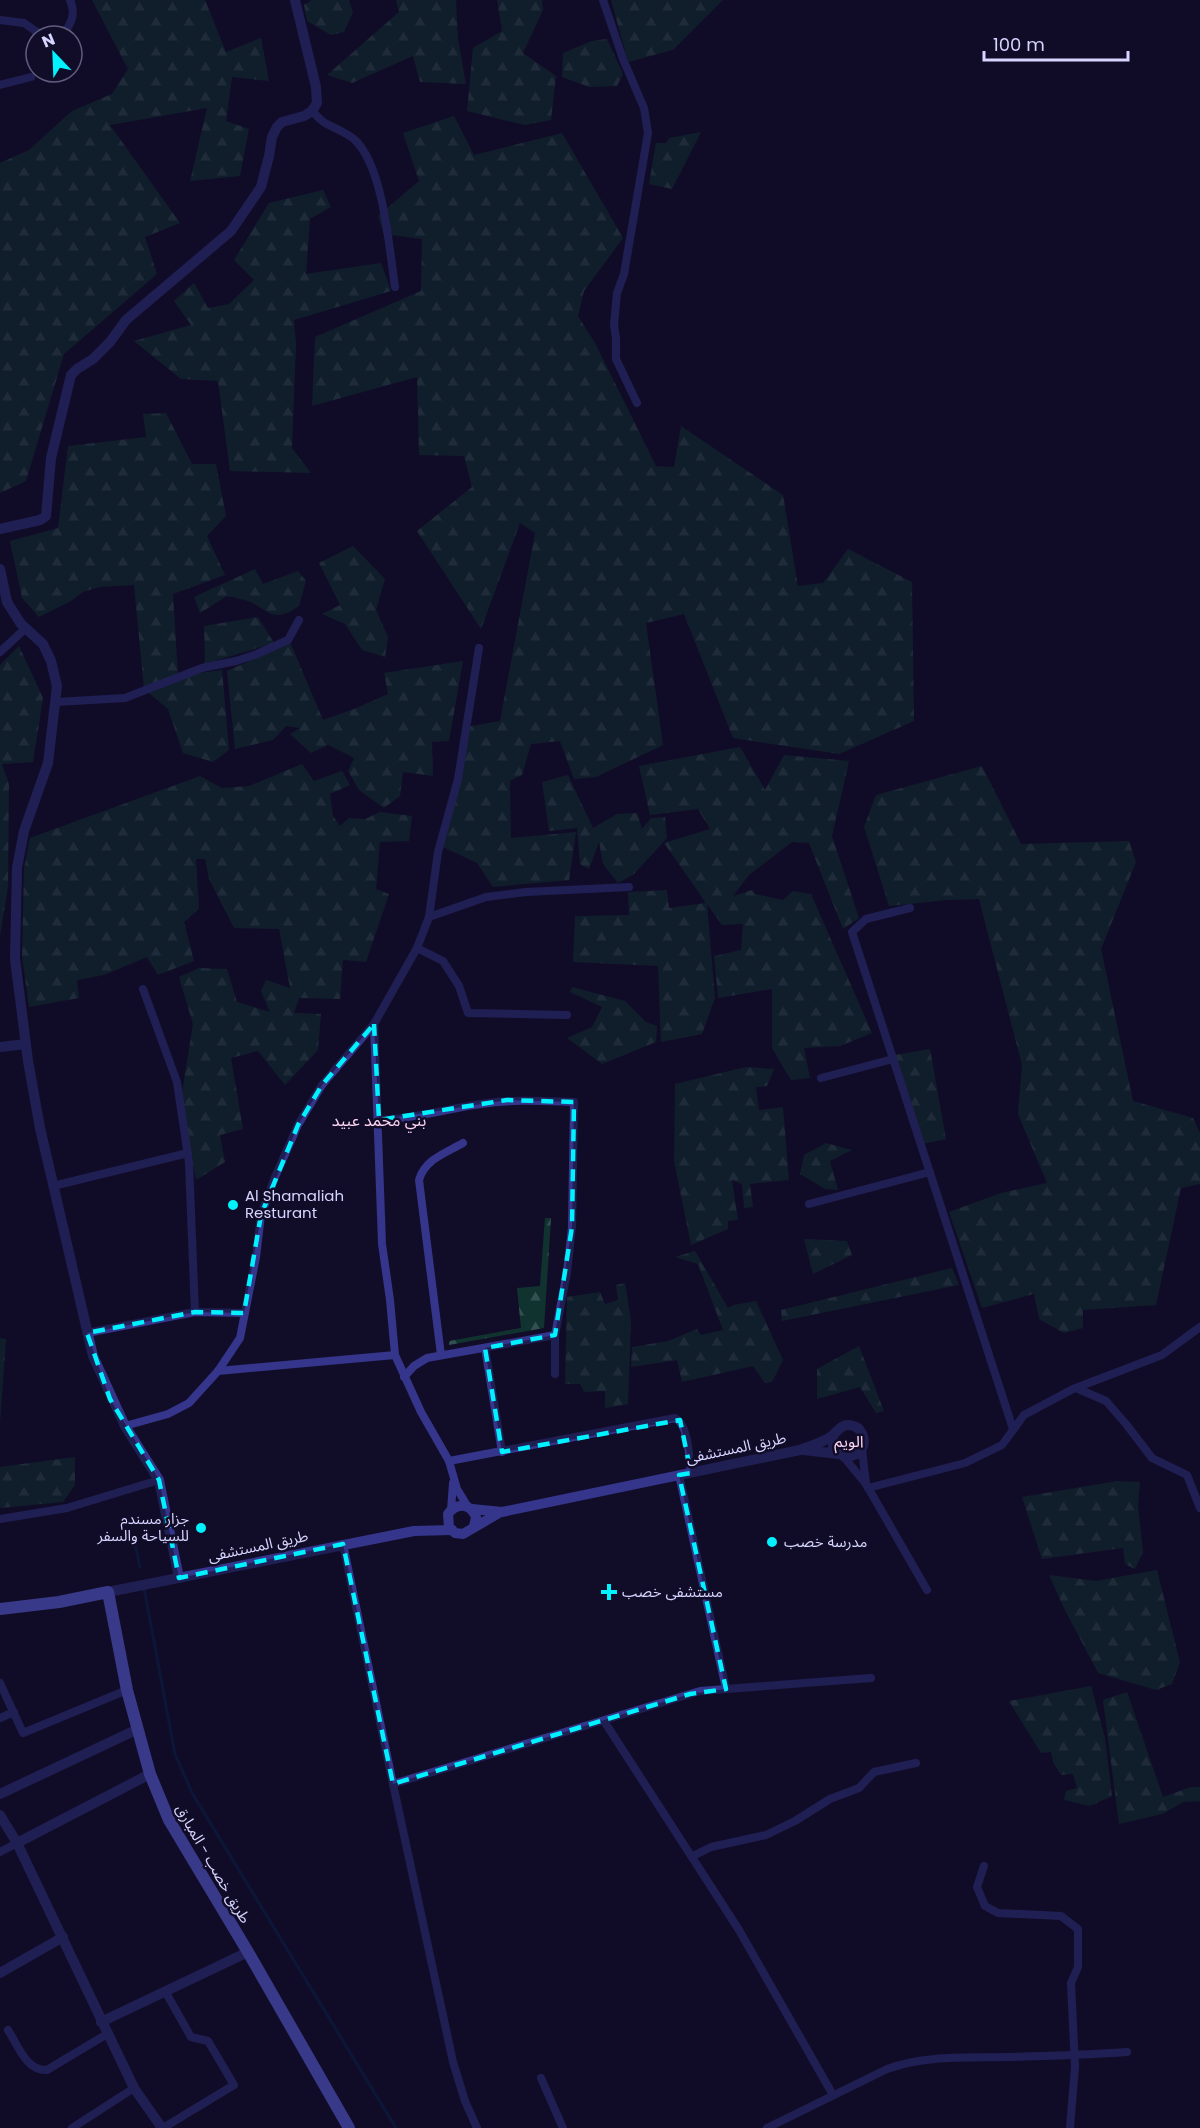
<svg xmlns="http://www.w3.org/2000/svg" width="1200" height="2128" font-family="Poppins,'Noto Sans Arabic',sans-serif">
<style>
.forest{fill:url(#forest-firs)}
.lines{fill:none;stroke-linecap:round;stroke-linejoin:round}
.stream{stroke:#07244d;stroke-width:3}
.minor{stroke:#34358b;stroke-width:8}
.tertiary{stroke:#34358b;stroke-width:10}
.secondary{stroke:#6b6fff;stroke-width:12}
.marked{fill:none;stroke:#00f2ff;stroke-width:4.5;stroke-dasharray:12 8;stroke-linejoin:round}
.poi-dot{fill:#00f2ff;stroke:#110d28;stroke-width:2}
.labels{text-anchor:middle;stroke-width:5;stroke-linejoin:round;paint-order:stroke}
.poi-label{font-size:15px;fill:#d7d4ff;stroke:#110d28;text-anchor:start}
.street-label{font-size:15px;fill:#d7d4ff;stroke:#110d28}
.neighbourhood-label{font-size:16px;fill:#ffd6f2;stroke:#110d28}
</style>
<defs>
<pattern id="forest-firs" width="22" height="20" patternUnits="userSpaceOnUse" patternTransform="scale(1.5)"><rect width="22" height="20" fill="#103330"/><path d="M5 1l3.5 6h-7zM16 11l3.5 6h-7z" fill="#32504f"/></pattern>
</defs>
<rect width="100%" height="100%" fill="#110d28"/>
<g class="forest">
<path d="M92,0H205L226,52L261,38L269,81L232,77L226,121L249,129L240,176L190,181L207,108L110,125L180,223L145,237L157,274L64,354L26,481L0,493V163L29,150L72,111L112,94L128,69Z"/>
<path d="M312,0H349L353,12L344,32L331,35L307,21L304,5Z"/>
<path d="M396,0H456L458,39L466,84L420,82L413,56L352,83L327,75L399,12Z"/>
<path d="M497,0H542L543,10L523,53L556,76L551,120L525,125L467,111L473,48L502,31Z"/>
<path d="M611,0H723L673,50L628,62Z"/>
<path d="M607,39L623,74L617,86L589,87L562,77L563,53L592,41Z"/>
<path d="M454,116L474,155L562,133L623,238L584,291L578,316L595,343L656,466L674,467L681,426L783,495L798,586L823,583L848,549L912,582L914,721L839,754L733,738L684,614L646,623L663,745L596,777L574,779L560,741L531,744L522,775L510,781L511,838L576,832L569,880L493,887L477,863L441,846L466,727L500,721L535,533L520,523L481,629L417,531L472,487L464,456L419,455L417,377L312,406L315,337L421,291L422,239L384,234L378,216L419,181L403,133Z"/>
<path d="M701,132L672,189L649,184L656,143H666L669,138Z"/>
<path d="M323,190L331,207L310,219L306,274L381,263L391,291L294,320L296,345L292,448L311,473L230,471L218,381L181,379L134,341L191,325L174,301L194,283L208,308L229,304L254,280L234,260L269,203Z"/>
<path d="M166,413L192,464H216L226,516L207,536L225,575L173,594L178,676L222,670L229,750L213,762L183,753L168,709L144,689L134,585L99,587L83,592L71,601L39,617L22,598L10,541L58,528L68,446L146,437L143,414Z"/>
<path d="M353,546L385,579L376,610L388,637L385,657L362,650L345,624L322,614L340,605L319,563Z"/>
<path d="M255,569L263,584L298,571L306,581L299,606C275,622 273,614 251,602C243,599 235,598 227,596L200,613L194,597Z"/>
<path d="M258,617L274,643L205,664L204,626Z"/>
<path d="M290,642L323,720L354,709L388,694L384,673L463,661L449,741L432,742L433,776L403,772L400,796L384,808L359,790L348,771L354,758L328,745L311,753L290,734L300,728L286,726L273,740L235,749L227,671Z"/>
<path d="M19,646L43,698L33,762L2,764L9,784L8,886L0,936V665Z"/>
<path d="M740,747L765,790L784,755L849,761L832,836L859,918L843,929L809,843L792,842L749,875L733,896L752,890L755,894L783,900L793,891L811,894L872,1033L840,1046L804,1048L810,1078L791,1080L772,1048V989L718,998L714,956L741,950L743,924L722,925L707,904L715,998L702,1034L661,1042L658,966L573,962L575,916L629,915L628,892L667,890L669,908L706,903L664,843L710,829L698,809L650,815L639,766Z"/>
<path d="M302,764L314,781L342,771L350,785L330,794L333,816L340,826L349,818L365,819L380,812L412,816L409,841L380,842L376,889L389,894L366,962L343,960L340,999L299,998L294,1013L321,1014L318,1050L285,1085L258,1051L231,1058L243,1129L220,1135L225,1162L196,1180L181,1099L193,1024L179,977L199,968L227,969L237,1002L270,1012L261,991L266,980L290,988L279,929L234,928L209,879L205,859H196L199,909L184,922L194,961L158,975L147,957L104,975L77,980L79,998L29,1007L22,956L24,869L30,838L200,776L222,788L249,786Z"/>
<path d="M982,766L1021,844L1129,841L1136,862L1101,949L1133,1101L1193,1118L1200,1133V1184L1181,1188L1156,1305L1083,1310V1328L1064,1333L1039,1319L1034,1294L982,1308L949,1212L1001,1193L1047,1183L1018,1114L1022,1065L979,899L948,900L889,906L864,827L876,795Z"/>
<path d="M568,775L593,828L617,814L637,813L642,829L651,818L665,817L667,838L634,874L618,883L603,864L599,842L589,869L580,864L577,828L549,831L542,782Z"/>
<path d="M572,987L625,1001L646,1022L657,1026L656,1042L602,1064L567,1038L592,1027L602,1007L570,992Z"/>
<path d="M930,1049L946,1139L923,1144L895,1055Z"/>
<path d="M746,1067L774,1069L767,1086L756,1087L759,1110L783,1107L789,1180L750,1184L753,1207L744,1208L742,1184L732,1180L738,1220L728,1221V1229L691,1245L674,1161L675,1084Z"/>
<path d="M826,1143L852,1150L830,1161L838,1190L825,1189L800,1174L804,1155Z"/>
<path d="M545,1218H551L544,1328L449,1345V1341L521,1328L517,1288L540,1286Z"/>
<path d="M804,1239L847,1241L852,1255L813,1274Z"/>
<path d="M695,1251L728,1308L734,1305L756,1301L783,1360L772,1382L765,1383L753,1366L682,1382L677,1360L631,1367L632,1347L668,1341L697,1329L701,1335L723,1330L698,1264L675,1257Z"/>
<path d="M952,1268L959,1285L782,1321L781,1310Z"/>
<path d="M625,1283L631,1320L628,1404L605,1408V1391L584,1392L580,1384H565L567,1297L600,1292L605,1304L618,1300L616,1285Z"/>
<path d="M0,1338L6,1339L0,1422Z"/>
<path d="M859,1346L884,1411L876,1413L860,1387L817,1399V1369Z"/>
<path d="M75,1457V1485L63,1502L0,1508V1467Z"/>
<path d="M1117,1481L1140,1482L1138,1505L1143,1552L1135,1569L1125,1564L1123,1548L1042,1559L1022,1497Z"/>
<path d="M1157,1570L1180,1662L1172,1684L1156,1690L1098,1673L1064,1608L1049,1575L1096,1581Z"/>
<path d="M1091,1686L1105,1738L1112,1796L1090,1806L1064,1800L1066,1791L1077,1788L1073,1774L1061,1775L1053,1762L1051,1752L1041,1753L1009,1701Z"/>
<path d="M1127,1692L1163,1797L1191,1787H1200V1801L1184,1802L1162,1814L1119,1824L1103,1700Z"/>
</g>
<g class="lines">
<g class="stream">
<path d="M134,1540L140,1567"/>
<path d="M144,1588L175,1754L192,1793L396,2128"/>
</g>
<g class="minor">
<path d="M603,0L623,59L644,108L648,133L624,274L617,293L614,325L616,338V359L637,403"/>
<path d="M0,20L24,23L37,32L48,34L67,29C73,19 75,11 70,0"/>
<path d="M0,85L31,77"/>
<path d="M312,111C316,115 320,120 325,123C336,129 349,133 357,142C384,172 389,248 395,287"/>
<path d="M0,652L26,628"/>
<path d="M56,702L125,698L202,668L236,661L257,654L288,640L299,620"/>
<path d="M910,908L866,919L852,932L1013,1429"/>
<path d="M429,917L438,852L458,779L479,648"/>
<path d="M417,948L443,961L459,986L468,1013L567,1015"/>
<path d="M143,989L177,1082L189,1163L195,1312"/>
<path d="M374,1024L382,1244L390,1300L395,1355L421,1412L449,1461L457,1489L468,1507"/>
<path d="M821,1078L893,1059"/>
<path d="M379,1120C414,1119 446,1109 481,1104C512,1099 543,1101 574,1102L572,1227L567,1272L555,1335V1374"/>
<path d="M53,1186L188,1153"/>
<path d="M809,1204L930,1172"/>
<path d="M87,1333L195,1312L244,1313"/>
<path d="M485,1348L502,1452"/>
<path d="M441,1355L419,1180C425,1159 446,1153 463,1143"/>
<path d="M218,1371L395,1355"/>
<path d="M404,1377L414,1366L427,1358L555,1335"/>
<path d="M1076,1388L1106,1401L1126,1424L1152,1458L1187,1475L1200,1508"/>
<path d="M125,1426L168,1414L189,1403L218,1371L240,1338L256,1257L261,1215L275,1177L298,1125L322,1085L374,1024L417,948L429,917L486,897L526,892L629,887"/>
<path d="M862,1449L866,1484"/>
<path d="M843,1456L866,1484L927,1590"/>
<path d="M449,1461L675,1418C689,1425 689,1458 691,1473"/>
<path d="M679,1475L726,1689"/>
<path d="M868,1488L965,1463L1002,1445L1024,1415L1073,1389L1162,1355L1200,1327"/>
<path d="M451,1510L453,1483"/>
<path d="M0,1519L67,1508L159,1480"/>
<path d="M343,1544L393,1784L700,1691L871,1678"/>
<path d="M0,1683L23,1733L127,1690"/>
<path d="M0,1718L14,1712"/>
<path d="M604,1721L739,1930L833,2095"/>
<path d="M393,1784L453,2062L465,2101L477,2128"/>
<path d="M0,1852L17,1843"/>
<path d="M693,1856L711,1847L766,1835L795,1821L830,1799L859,1788L874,1772L916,1763"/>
<path d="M984,1866L977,1887L985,1906L998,1913L1061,1916L1078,1929V1967L1071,1983L1075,2067L1070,2128"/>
<path d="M8,2030C18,2045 26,2071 47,2070L107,2034"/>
<path d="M541,2078L563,2128"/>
<path d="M72,2128L134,2088"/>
<path d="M163,2128L234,2085L208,2041L191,2037L165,1991"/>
<path d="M767,2128L887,2069C926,2055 966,2058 1006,2057C1047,2056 1087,2055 1127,2052"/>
</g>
<g class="tertiary">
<path d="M0,529L40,520L46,516L51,458L71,375L77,369L93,359L110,342L126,320L231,231L261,187L269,156L272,137L277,127L282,122L304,116L312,111L317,103L316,87L295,0"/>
<path d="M0,569L7,602L21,624L43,644L51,661L57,686L48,763L24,831L17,868L15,959L28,1061L40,1128L93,1356L125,1426L159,1480L179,1578"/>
<path d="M0,1047L26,1044"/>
<path d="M804,1450L839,1454"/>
<path d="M472,1509L502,1512L800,1450C810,1446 825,1442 833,1435C841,1427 845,1421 858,1428C870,1441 862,1459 843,1456L833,1447V1435"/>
<path d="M474,1526L476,1517C470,1503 457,1502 448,1514L449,1527L455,1533L463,1534L499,1513"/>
<path d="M108,1592L414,1531L452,1530"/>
<path d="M0,1794L138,1729"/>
<path d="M0,1815L17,1843L134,2088L162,2128"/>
<path d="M17,1843L150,1774"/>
<path d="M0,1973L63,1937"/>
<path d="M101,2022L248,1952"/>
</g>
<path class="secondary" d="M0,1609L59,1602L108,1592L127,1690L150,1774L169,1820L248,1952L349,2128"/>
</g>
<path d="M0 0H1200V2128H0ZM374,1024L379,1120L507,1100L574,1102L572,1227L555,1335L485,1348L502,1452L680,1420L691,1473L679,1475L726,1689L690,1694L393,1784L343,1544L179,1578L159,1480L110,1399L87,1333L195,1312L244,1313L261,1215L298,1125L322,1085Z" fill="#110d28" fill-opacity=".55" fill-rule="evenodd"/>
<path class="marked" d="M374,1024L379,1120L507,1100L574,1102L572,1227L555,1335L485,1348L502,1452L680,1420L691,1473L679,1475L726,1689L690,1694L393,1784L343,1544L179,1578L159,1480L110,1399L87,1333L195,1312L244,1313L261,1215L298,1125L322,1085Z"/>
<g class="poi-dot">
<circle cx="233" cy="1205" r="6"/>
<circle cx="201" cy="1528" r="6"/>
<circle cx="772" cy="1542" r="6"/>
<path d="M606 1583h6v6h6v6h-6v6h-6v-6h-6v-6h6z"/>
</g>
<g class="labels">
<g class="poi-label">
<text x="245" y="1201">Al Shamaliah<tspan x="245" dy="17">Resturant</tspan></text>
<text x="189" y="1524" text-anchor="end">جزار مسندم<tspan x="189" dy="17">للسياحة والسفر</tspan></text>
<text x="784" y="1547">مدرسة خصب</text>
<text x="622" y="1597">مستشفى خصب</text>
</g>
<g class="street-label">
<text transform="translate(736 1448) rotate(-12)" y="5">طريق المستشفى</text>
<text transform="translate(258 1546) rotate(-12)" y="5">طريق المستشفى</text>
<text transform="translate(213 1864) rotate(60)" y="5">طريق خصب - المبارق</text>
</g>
<g class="neighbourhood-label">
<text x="379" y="1126">بني محمد عبيد</text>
<text x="849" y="1447">الويم</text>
</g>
</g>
<g transform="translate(54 54) rotate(337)"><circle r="28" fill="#110d28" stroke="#605d7e" stroke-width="1.5"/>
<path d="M0-4.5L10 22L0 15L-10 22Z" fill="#00f2ff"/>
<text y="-9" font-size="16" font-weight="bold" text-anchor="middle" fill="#d7d4ff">N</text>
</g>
<path d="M984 51v9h144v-9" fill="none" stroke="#d7d4ff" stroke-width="3"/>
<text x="993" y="51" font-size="18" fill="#d7d4ff" stroke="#110d28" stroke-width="4.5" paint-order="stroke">100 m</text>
</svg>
